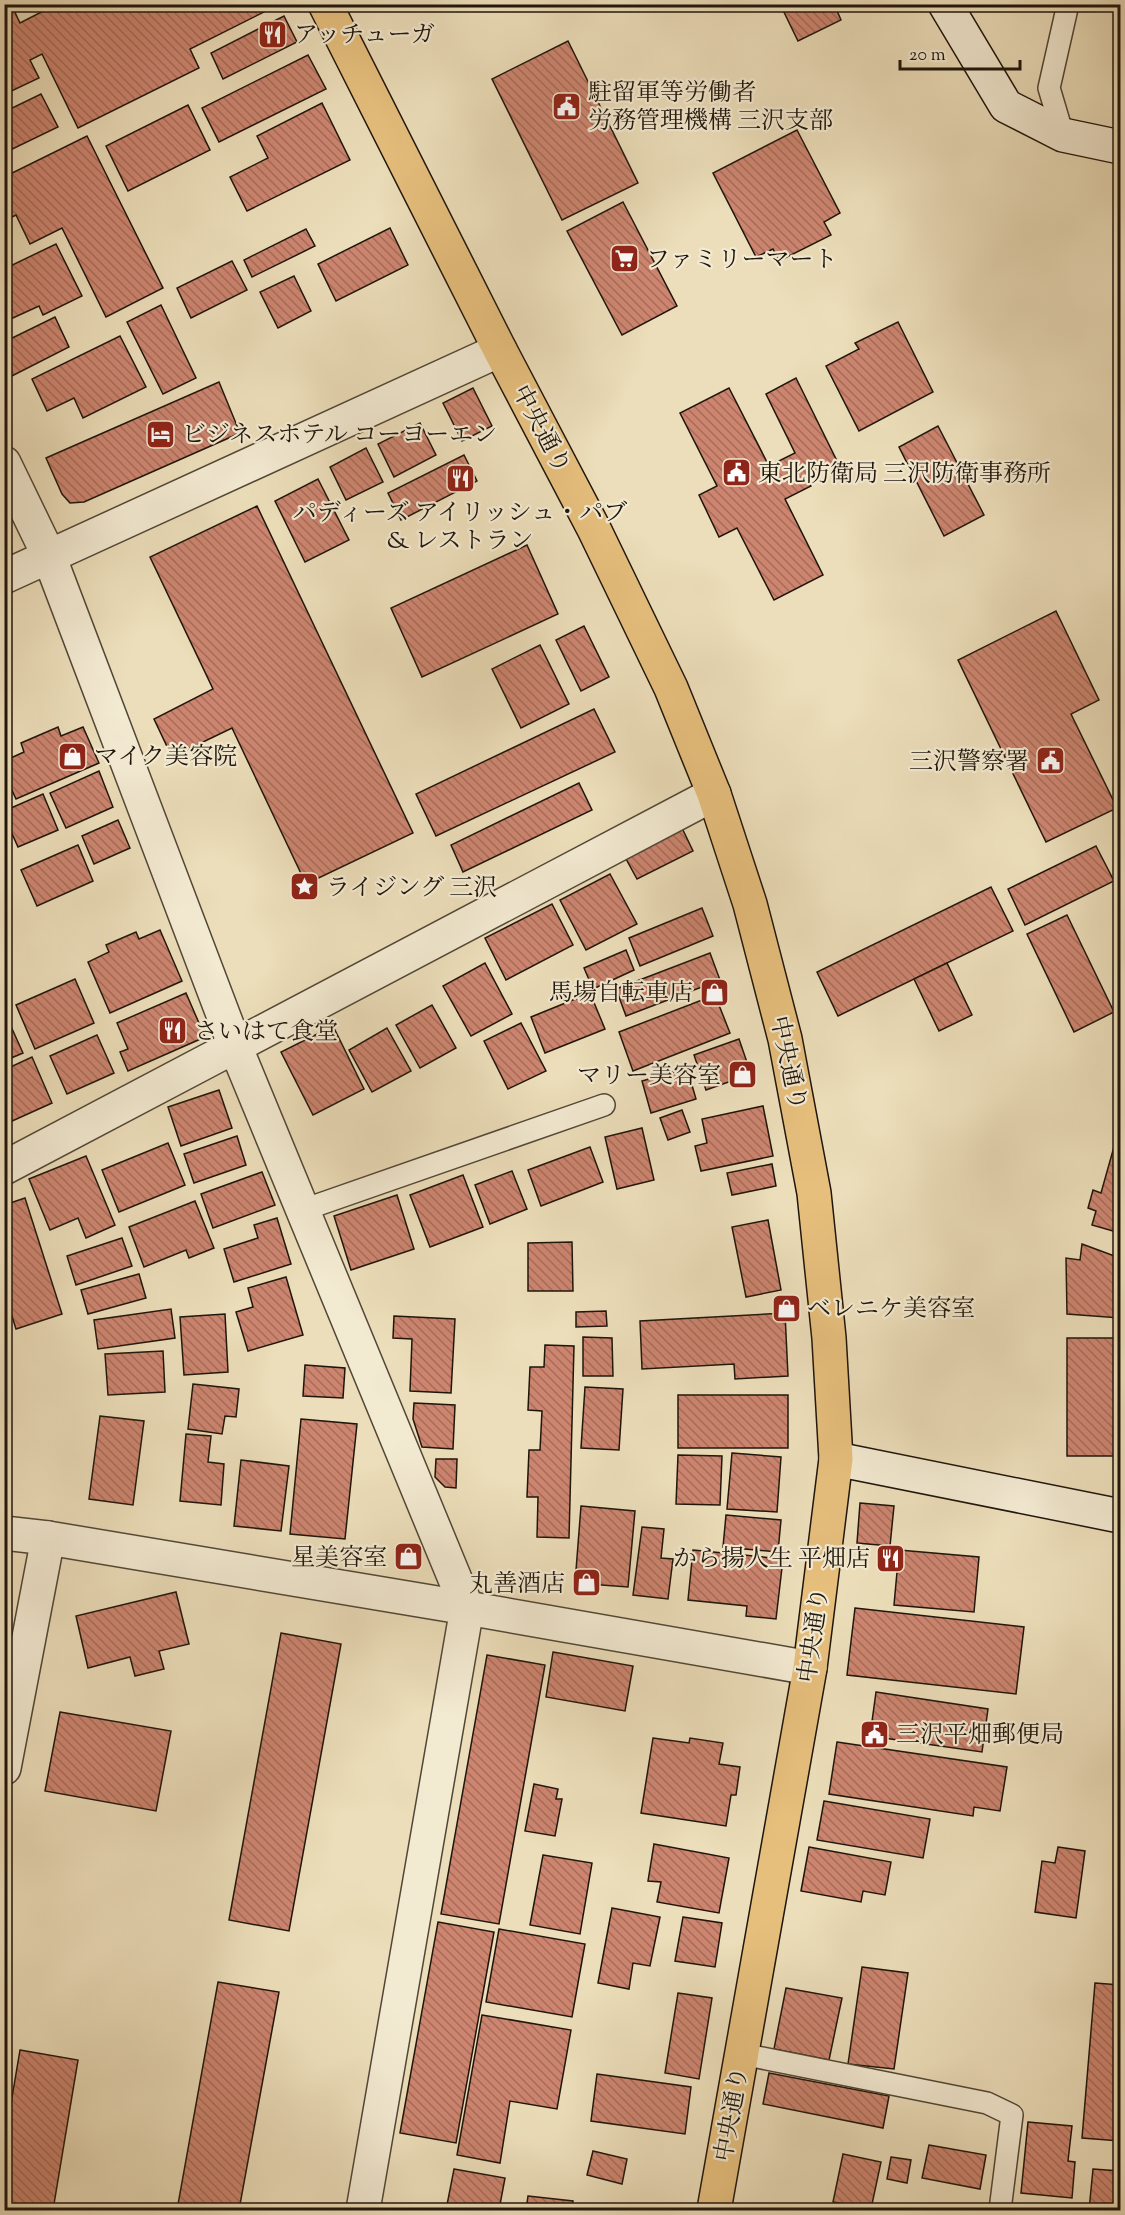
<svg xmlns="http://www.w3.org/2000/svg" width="1125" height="2215" font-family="'Sorts Mill Goudy','Noto Serif JP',serif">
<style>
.building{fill:url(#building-back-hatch);stroke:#1f150b;stroke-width:1.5}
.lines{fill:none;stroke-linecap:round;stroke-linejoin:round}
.lane-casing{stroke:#524737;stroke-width:24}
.street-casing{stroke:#524737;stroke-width:36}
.secondary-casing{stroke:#1f150b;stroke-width:36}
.primary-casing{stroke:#1f150b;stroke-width:36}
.lane{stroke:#f3ead2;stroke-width:21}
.street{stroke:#f3ead2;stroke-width:33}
.secondary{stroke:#f3ead2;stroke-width:33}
.primary{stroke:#e6bf7d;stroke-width:33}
.labels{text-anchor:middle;stroke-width:4.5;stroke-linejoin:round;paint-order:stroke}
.poi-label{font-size:24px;fill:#1f150b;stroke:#f3ead2;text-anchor:start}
.street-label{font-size:24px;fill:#1f150b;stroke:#f3ead2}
</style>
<defs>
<pattern id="building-back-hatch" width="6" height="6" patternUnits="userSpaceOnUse" patternTransform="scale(1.5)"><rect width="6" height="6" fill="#cd8570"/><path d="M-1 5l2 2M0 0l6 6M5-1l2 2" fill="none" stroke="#a66c5a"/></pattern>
</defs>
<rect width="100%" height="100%" fill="#ecdeba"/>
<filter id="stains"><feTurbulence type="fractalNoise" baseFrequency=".00333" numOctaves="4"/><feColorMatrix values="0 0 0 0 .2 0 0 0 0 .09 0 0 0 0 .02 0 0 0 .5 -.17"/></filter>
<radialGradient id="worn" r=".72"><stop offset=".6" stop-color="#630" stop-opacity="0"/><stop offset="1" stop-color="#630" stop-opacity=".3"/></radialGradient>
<g class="building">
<path d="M4,4H11L20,23L57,4H268L270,9L190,49L199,68L78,128L42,54L30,60L39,78L5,94Z"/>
<path d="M780,4H834L841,20L798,41Z"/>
<path d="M284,16L297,42L223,79L211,53Z"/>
<path d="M568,41L638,183L562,220L492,79Z"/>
<path d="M308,55L326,89L219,142L202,108Z"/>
<path d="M41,94L58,127L4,153V112Z"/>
<path d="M322,103L350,160L247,211L230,177L268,158L257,136Z"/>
<path d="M188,105L210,150L128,191L106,146Z"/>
<path d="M797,130L840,213L824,222L831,235L779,261L773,249L756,257L713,173Z"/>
<path d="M87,136L163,288L106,317L62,228L30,244L16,215L4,221V177Z"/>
<path d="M623,202L677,306L622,335L567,231Z"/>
<path d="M390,228L408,265L336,301L318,264Z"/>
<path d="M306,229L315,246L252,277L244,260Z"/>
<path d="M56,244L82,296L43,315L39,306L4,322V269Z"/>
<path d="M232,261L247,290L191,318L177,288Z"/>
<path d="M294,276L311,311L278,328L260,292Z"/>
<path d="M161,305L196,378L163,394L127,322Z"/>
<path d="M55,317L69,347L4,380V342Z"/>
<path d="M898,322L933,392L859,431L826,366L859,349L855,343Z"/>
<path d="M120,336L146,387L83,418L74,398L47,411L32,379Z"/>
<path d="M796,378L838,463L807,479L811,486L785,499L823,575L774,600L737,528L719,537L699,495L717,486L680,413L729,388L769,466L795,453L766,394Z"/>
<path d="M219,382L240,433L84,502L70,503L62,494L46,458Z"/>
<path d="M473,388L492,426L462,441L443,403Z"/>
<path d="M420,423L436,455L394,477L378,444Z"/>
<path d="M938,426L984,515L944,536L899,447Z"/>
<path d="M366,448L383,482L346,500L330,467Z"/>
<path d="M464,455L477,481L401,520L388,493Z"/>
<path d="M318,479L349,540L305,562L275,501Z"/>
<path d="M257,506L413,833L306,884L232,728L172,757L154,719L213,689L150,557Z"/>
<path d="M527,545L558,614L422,677L391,608Z"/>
<path d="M1056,611L1099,700L1071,714L1117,808L1046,842L958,660Z"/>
<path d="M584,626L609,677L581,691L556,640Z"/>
<path d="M540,645L569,704L521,728L492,669Z"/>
<path d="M594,709L615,752L436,836L416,794Z"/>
<path d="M58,727L61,736L83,727L99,763L16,799L4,773V761L24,752L21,743Z"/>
<path d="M99,771L113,807L66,828L50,793Z"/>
<path d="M579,783L592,810L463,872L451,845Z"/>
<path d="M43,794L58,830L18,847L4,816V811Z"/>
<path d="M118,820L130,848L94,864L82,836Z"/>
<path d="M682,828L693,851L637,879L625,857Z"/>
<path d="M78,845L93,881L37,906L21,870Z"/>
<path d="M1096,846L1114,881L1025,925L1008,889Z"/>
<path d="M610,874L637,924L586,950L560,900Z"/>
<path d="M991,887L1013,931L838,1016L817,972Z"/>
<path d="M552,904L573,945L506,980L485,938Z"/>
<path d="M702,908L713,936L640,966L629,938Z"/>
<path d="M1067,915L1114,1012L1074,1032L1027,934Z"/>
<path d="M160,930L182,981L110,1013L88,962L109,952L106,945L136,932L139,939Z"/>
<path d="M626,950L634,970L593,989L584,968Z"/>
<path d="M710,953L720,980L626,1016L616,989Z"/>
<path d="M485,963L512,1014L471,1036L443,986Z"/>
<path d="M947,963L972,1015L939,1031L914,979Z"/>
<path d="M75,979L94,1023L35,1049L16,1005Z"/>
<path d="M186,993L205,1037L128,1071L120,1052L128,1049L117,1023Z"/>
<path d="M590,993L605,1029L545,1053L531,1017Z"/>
<path d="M715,995L730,1033L633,1071L619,1032Z"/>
<path d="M432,1005L456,1048L420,1068L396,1025Z"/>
<path d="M4,1011L23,1053L4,1061Z"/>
<path d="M521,1023L546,1071L508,1089L484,1041Z"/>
<path d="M333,1026L364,1089L313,1115L281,1052Z"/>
<path d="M387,1028L411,1071L372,1092L349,1050Z"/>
<path d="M97,1035L114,1073L67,1094L50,1056Z"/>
<path d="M739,1039L751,1074L706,1090L694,1055Z"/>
<path d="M32,1057L52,1103L10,1122L4,1109V1070Z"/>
<path d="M687,1068L696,1099L651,1113L642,1081Z"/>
<path d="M219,1090L232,1128L181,1146L168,1107Z"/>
<path d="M763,1106L773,1156L701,1171L695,1146L707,1143L702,1119Z"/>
<path d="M682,1110L690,1132L668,1140L660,1118Z"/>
<path d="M642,1128L654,1180L617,1189L605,1137Z"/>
<path d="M237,1136L246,1165L194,1183L184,1154Z"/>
<path d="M1117,1136L1120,1137V1233L1092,1225L1096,1211L1088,1208L1093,1190L1101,1193Z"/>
<path d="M168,1143L185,1185L119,1212L102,1170Z"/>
<path d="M590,1147L603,1182L541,1206L528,1170Z"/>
<path d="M86,1156L115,1225L86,1238L78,1218L50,1230L29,1179Z"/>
<path d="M772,1164L776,1186L732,1195L727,1173Z"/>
<path d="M512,1171L527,1209L490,1224L475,1185Z"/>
<path d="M262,1172L275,1205L213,1228L201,1194Z"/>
<path d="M463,1175L483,1227L430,1247L410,1195Z"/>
<path d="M397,1195L414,1249L351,1270L334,1216Z"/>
<path d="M25,1198L62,1314L16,1329L4,1291V1205Z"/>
<path d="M195,1201L214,1248L189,1258L186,1250L144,1267L129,1227Z"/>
<path d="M277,1218L291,1264L234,1282L224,1249L258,1238L254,1225Z"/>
<path d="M768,1220L781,1290L746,1297L732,1227Z"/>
<path d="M122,1238L132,1266L76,1285L67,1256Z"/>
<path d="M572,1242L573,1291H528V1243Z"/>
<path d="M1082,1244L1120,1258V1318L1067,1314L1066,1258L1080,1260Z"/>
<path d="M139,1274L146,1298L88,1314L81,1290Z"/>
<path d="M286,1277L303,1335L248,1351L236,1312L253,1307L248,1288Z"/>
<path d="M171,1309L175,1338L98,1349L94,1320Z"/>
<path d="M606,1311L607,1326L576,1327V1312Z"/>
<path d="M785,1313L788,1376L735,1379L734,1364L642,1369L640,1321Z"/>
<path d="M225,1314L228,1372L184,1375L180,1317Z"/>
<path d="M394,1316L455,1319L451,1393L410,1391L412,1339L393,1338Z"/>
<path d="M583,1337L612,1338L613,1376H583Z"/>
<rect x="1067" y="1338" width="53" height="118"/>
<path d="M545,1345L574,1346L569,1538L537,1537L538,1497H527L529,1450H540L542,1411L528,1410L530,1367H544Z"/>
<path d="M163,1351L165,1392L108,1395L105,1354Z"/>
<path d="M305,1365L345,1368L343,1398L303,1396Z"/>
<path d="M193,1384L239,1389L236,1417L225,1416L222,1434L188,1429Z"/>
<path d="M585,1387L623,1389L619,1450L581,1448Z"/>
<rect x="678" y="1395" width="110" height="53"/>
<path d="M414,1403L455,1405L453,1449L422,1447L413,1419Z"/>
<path d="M100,1416L144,1421L133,1505L89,1499Z"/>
<path d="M301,1419L357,1424L345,1539L290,1534Z"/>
<path d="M186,1434L211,1436L208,1462L224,1464L221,1505L180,1501Z"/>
<path d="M732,1453L781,1457L777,1512L727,1509Z"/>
<path d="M678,1455L722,1456L720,1505L676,1504Z"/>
<path d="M436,1459H457L456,1488L445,1487L435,1477Z"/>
<path d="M241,1460L289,1466L281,1531L234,1526Z"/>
<path d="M860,1503L894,1506L890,1546L857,1543Z"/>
<path d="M581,1506L635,1511L628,1587L575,1583Z"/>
<path d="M726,1515L781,1520L778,1552L723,1547Z"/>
<path d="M642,1527L664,1529L661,1558L673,1559L668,1599L633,1595Z"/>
<path d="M693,1550L783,1559L776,1619L746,1616L747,1606L688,1600Z"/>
<path d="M899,1550L979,1557L974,1612L894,1605Z"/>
<path d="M176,1592L189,1644L159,1651L164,1669L135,1676L130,1657L88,1668L76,1616Z"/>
<path d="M855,1608L1024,1627L1016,1694L847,1675Z"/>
<path d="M281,1633L341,1644L289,1931L229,1920Z"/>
<path d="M553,1652L633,1666L625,1711L546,1697Z"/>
<path d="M487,1655L545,1665L499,1924L441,1914Z"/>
<path d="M876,1692L988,1709L982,1752L870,1736Z"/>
<path d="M60,1712L171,1731L156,1811L45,1791Z"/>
<path d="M653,1738L689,1743L690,1738L723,1743L719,1764L740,1767L736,1795H731L726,1826L641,1813Z"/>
<path d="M837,1742L1007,1767L1000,1811L974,1807L973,1816L829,1794Z"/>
<path d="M534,1784L558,1789L556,1799H562L555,1836L525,1831Z"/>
<path d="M824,1801L930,1819L923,1858L817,1840Z"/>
<path d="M654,1844L729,1858L719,1913L657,1902L661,1882L648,1881Z"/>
<path d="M809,1847L891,1862L885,1895L863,1891L861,1902L801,1891Z"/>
<path d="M1058,1847L1085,1851L1076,1918L1035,1912L1042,1861L1055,1863Z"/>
<path d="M543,1855L592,1863L580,1934L530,1925Z"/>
<path d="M612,1908L660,1917L650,1966L633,1963L629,1989L598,1983Z"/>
<path d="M683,1917L722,1923L715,1967L675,1961Z"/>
<path d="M438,1922L494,1932L456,2143L400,2133Z"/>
<path d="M499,1929L585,1944L572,2017L486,2002Z"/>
<path d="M862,1967L908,1973L894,2069L848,2064Z"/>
<path d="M218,1982L279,1992L239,2210H177Z"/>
<path d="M1095,1983L1120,1985V2141L1082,2138Z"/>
<path d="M786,1988L842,1998L829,2060L774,2049Z"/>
<path d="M678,1993L712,1998L699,2079L665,2073Z"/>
<path d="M482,2015L571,2030L557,2109L510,2101L500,2163L457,2155Z"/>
<path d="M20,2050L78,2060L53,2210H4V2145Z"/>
<path d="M769,2073L889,2096L883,2128L763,2104Z"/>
<path d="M597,2074L691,2087L685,2134L591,2121Z"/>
<path d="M1028,2122L1072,2126L1068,2161L1075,2162L1072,2198L1021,2193Z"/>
<path d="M929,2145L986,2155L980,2189L922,2178Z"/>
<path d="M593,2151L627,2159L622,2184L587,2175Z"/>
<path d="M843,2154L881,2162L871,2209L833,2202Z"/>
<path d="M891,2157L911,2160L907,2183L887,2179Z"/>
<path d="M454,2169L505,2178L499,2210H446Z"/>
<path d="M1093,2169L1120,2171V2210H1089Z"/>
<path d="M528,2196L573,2201L572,2210H526Z"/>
<path d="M1022,2205L1061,2210H1021Z"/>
</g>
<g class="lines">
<defs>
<g id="lane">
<path d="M1063,135L1049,88L1068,4"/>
<path d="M303,1210L604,1105"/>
<path d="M742,2054L987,2103L1012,2115L1000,2210"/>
</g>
<g id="street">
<path d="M4,463L49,556L235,1046L467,1608L363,2210"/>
<path d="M4,577L500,350"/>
<path d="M4,1168L714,794"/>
<path d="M4,1533L48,1538L467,1608L810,1668"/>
<path d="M4,1768L48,1538"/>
</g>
<g id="secondary">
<path d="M945,4L1006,106L1063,135L1120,147"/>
<path d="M836,1459L1120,1516"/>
</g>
<path id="primary" d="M325,4L500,350L594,529L671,688L714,794L750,904L785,1039L814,1193L829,1338L836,1459L810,1668L714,2210"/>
</defs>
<use href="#lane" class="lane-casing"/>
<use href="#street" class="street-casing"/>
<use href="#secondary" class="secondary-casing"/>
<use href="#primary" class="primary-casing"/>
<use href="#lane" class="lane"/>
<use href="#street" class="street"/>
<use href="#secondary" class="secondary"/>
<use href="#primary" class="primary"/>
</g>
<defs>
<symbol id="restaurant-square" viewBox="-11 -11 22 22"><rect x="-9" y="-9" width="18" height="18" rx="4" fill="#8f2418" stroke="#f3ead2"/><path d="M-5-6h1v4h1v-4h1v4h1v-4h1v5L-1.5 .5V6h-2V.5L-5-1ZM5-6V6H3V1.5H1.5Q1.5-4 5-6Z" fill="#fff"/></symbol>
<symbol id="civic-square" viewBox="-11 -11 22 22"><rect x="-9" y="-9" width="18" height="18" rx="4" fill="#8f2418" stroke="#f3ead2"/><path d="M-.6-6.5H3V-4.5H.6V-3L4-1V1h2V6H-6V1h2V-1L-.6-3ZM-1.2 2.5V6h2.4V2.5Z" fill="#fff"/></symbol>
<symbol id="supermarket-square" viewBox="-11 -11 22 22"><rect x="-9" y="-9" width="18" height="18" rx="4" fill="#8f2418" stroke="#f3ead2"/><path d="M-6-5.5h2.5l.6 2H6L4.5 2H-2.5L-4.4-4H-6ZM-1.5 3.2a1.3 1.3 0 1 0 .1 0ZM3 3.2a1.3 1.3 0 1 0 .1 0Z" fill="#fff"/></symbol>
<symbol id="hotel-square" viewBox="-11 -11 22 22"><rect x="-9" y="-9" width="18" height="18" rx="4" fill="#8f2418" stroke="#f3ead2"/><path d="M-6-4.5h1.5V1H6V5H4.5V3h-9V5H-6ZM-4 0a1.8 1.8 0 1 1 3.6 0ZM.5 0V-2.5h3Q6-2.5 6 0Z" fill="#fff"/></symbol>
<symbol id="shop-square" viewBox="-11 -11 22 22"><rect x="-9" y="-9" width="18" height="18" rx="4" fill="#8f2418" stroke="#f3ead2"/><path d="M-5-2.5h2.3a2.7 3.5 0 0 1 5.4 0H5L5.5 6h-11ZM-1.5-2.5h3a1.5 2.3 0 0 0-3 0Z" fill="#fff"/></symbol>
<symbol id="sight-square" viewBox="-11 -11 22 22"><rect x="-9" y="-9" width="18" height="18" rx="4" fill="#8f2418" stroke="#f3ead2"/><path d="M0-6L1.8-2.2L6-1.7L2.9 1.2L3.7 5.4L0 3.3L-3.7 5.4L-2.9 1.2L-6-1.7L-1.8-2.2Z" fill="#fff"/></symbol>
</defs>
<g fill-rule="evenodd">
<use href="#restaurant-square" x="256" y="18" width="33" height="33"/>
<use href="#civic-square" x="550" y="90" width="33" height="33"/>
<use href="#supermarket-square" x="608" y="242" width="33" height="33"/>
<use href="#hotel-square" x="144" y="418" width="33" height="33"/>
<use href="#civic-square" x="720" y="456" width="33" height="33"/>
<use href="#restaurant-square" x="444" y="462" width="33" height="33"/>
<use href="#shop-square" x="56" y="740" width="33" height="33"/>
<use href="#civic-square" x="1034" y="744" width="33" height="33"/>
<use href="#sight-square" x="288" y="870" width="33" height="33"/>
<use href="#shop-square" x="698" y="976" width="33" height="33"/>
<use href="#restaurant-square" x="156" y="1014" width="33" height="33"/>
<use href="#shop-square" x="726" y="1058" width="33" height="33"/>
<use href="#shop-square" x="770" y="1292" width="33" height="33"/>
<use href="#shop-square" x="392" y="1540" width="33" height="33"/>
<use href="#restaurant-square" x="874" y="1542" width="33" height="33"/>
<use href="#shop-square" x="570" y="1566" width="33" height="33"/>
<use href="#civic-square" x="858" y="1718" width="33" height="33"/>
</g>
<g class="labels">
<g class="poi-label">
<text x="294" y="42">アッチューガ</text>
<text x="588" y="100">駐留軍等労働者<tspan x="588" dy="28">労務管理機構 三沢支部</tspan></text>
<text x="646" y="267">ファミリーマート</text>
<text x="182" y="442">ビジネスホテル コーヨーエン</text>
<text x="758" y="481">東北防衛局 三沢防衛事務所</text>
<text x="460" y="520" text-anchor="middle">パディーズ アイリッシュ・パブ<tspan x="460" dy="28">&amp; レストラン</tspan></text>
<text x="94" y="764">マイク美容院</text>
<text x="1029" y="769" text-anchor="end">三沢警察署</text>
<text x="326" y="895">ライジング 三沢</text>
<text x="693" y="1000" text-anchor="end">馬場自転車店</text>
<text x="194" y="1039">さいはて食堂</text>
<text x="721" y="1083" text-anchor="end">マリー美容室</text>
<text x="807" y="1316">ベレニケ美容室</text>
<text x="387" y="1565" text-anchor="end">星美容室</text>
<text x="870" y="1566" text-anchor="end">から揚人生 平畑店</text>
<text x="565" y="1591" text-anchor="end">丸善酒店</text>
<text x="896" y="1742">三沢平畑郵便局</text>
</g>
<g class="street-label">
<text transform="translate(542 429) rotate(62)" y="8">中央通り</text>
<text transform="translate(789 1063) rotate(78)" y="8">中央通り</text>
<text transform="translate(813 1635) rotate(-82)" y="8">中央通り</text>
<text transform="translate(731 2114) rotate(-80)" y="8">中央通り</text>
</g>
</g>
<rect width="1125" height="2215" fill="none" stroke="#ecdeba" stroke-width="24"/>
<rect x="6" y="6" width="1113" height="2203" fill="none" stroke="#1f150b" stroke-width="3"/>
<rect x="12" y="12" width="1101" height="2191" fill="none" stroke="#1f150b" stroke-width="1.5"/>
<path d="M900 60v9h120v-9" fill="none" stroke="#1f150b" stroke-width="3"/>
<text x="909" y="60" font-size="18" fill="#1f150b" stroke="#f3ead2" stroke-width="4.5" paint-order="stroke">20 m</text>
<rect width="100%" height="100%" filter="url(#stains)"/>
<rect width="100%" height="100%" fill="url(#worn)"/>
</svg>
